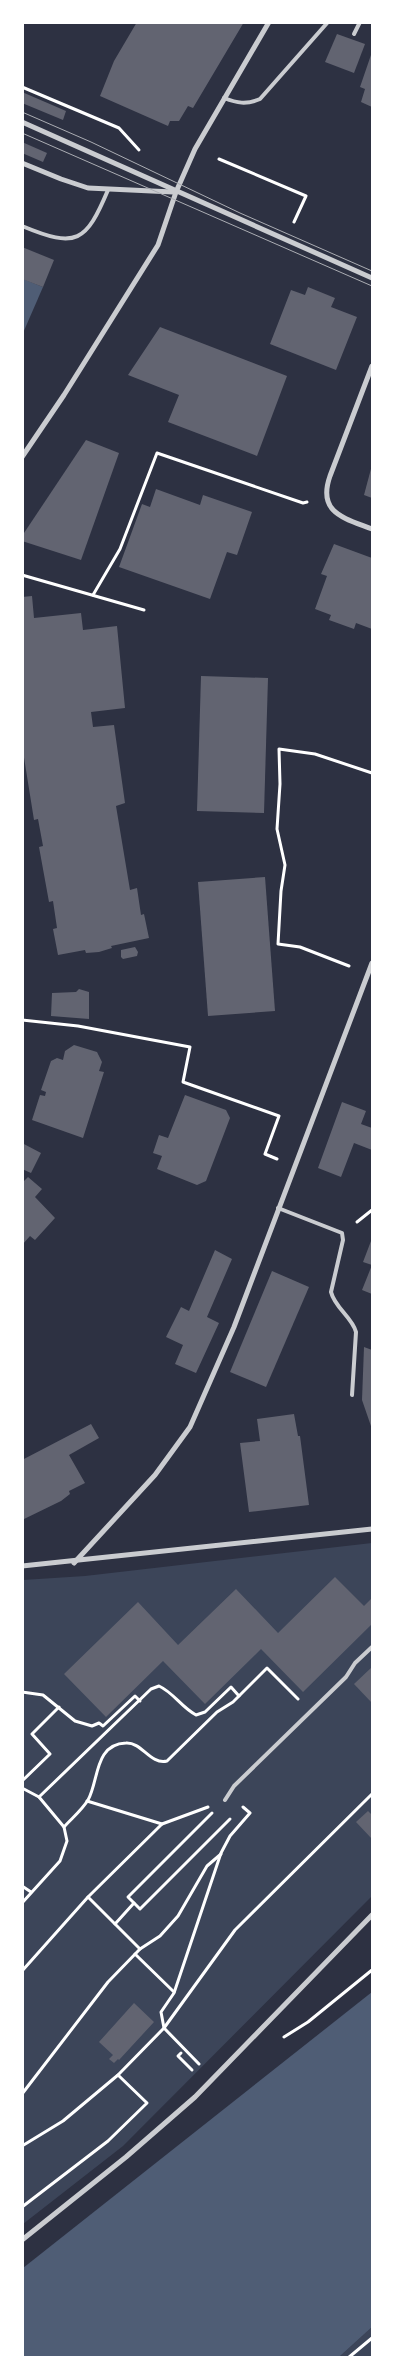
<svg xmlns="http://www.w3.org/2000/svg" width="395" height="2380" font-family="Roboto,sans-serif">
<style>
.green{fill:#3c4559}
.water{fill:#4f5d75}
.building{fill:#626471}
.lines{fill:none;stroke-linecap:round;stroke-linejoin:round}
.path{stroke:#fff;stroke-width:3}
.service{stroke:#caccd0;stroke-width:4}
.minor{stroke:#caccd0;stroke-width:5}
.tram{stroke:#abadb3;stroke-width:1}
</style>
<rect width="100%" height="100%" fill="#2d3142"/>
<g class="green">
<path d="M372,1543V1896L123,2146L23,2224V1580L85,1576Z"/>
<path d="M372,2327V2357H339Z"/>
</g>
<g class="water">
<path d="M23,279L43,287L23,333Z"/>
<path d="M372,1992V2327L339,2357H23V2268Z"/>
</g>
<g class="building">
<path d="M137,22H244L193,108L188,106L179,121H170L168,126L100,96L114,61Z"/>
<path d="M337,34L365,44L354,73L325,62Z"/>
<path d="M372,52V107L361,102L365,89L360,87Z"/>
<path d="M22,92L66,111L63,120L22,103Z"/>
<path d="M22,142L47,153L43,162L22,153Z"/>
<path d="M22,247L54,260L43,287L22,279Z"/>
<path d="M308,287L335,298L331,307L357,317L336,370L270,344L291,290L305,295Z"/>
<path d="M160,327L287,376L257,456L168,422L179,395L128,375Z"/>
<path d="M86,440L119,453L81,560L22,541V536Z"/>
<path d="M372,465V498L364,495Z"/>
<path d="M156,489L200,505L203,495L252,512L237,555L227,552L210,599L119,567L142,504L150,507Z"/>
<path d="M334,544L372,558V629L356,623L354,629L329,620L331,615L315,609L327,576L321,574Z"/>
<path d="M32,596L34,618L81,613L83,630L117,626L125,708L91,712L93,727L114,725L125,803L116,806L130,890L137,888L141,915L144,914L149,938L111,946L112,948L99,952L86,953L85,950L58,955L53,929L57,928L53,901L49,902L39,847L43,846L38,819L34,820L22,745V597Z"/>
<path d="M201,676L268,678L264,813L197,811Z"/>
<path d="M265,877L275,1011L208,1016L198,882Z"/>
<path d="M135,947L138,952L137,956L123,959L121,957V950Z"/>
<path d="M79,989L89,992V1019L51,1016L52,993L76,992Z"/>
<path d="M74,1045L97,1052L102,1062L99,1071L104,1072L83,1138L32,1120L40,1095L45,1096L46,1092L41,1090L51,1061L57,1058L63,1060L65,1051Z"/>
<path d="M185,1095L226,1110L230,1118L206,1181L197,1185L157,1169L162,1156L153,1153L159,1135L168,1138Z"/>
<path d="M342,1102L366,1111L361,1124L372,1128V1150L354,1143L341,1177L318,1168Z"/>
<path d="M22,1143L41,1153L31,1173L22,1169Z"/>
<path d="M28,1177L42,1189L35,1197L55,1218L35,1240L30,1236L22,1245V1183Z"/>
<path d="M371,1241H372V1294L362,1290L372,1265L363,1262Z"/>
<path d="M215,1250L232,1259L207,1317L219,1323L196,1373L175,1364L183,1345L166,1337L181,1307L189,1311Z"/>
<path d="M272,1271L309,1287L266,1387L230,1372Z"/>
<path d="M364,1347L372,1350V1429L362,1400Z"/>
<path d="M294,1414L298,1436H300L309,1505L249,1512L240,1443L260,1441L257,1419Z"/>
<path d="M91,1424L99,1438L69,1455L85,1483L69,1491L70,1494L61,1501L22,1520V1460Z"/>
<path d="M335,1577L364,1606L372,1598V1624L303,1692L261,1649L205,1704L163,1661L106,1717L64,1674L138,1602L178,1645L236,1589L278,1633Z"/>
<path d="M372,1667V1703L354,1684Z"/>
<path d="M368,1811L372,1815V1839L356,1822Z"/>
<path d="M134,2003L154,2022L119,2060L118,2059L114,2063L109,2059L113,2055L99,2042Z"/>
</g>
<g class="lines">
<g class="path">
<path d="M22,87L119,128L139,150"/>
<path d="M219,159L306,196L294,222"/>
<path d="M22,575L144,610"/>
<path d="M93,595L120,549L157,453L303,503L307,502"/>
<path d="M349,966L300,947L278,944L281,891L285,865L277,829L280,784L279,749L315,754L372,773"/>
<path d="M22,1020L78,1026L190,1047L183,1082L279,1116L265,1154L277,1159"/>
<path d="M357,1222L372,1210"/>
<path d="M22,1692L43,1695L75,1721L92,1726L99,1723L103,1726L135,1696L140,1701"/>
<path d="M22,1781L50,1754L32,1734L59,1707"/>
<path d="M22,1788L39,1797L64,1827L67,1841L60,1861L22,1903"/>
<path d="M39,1797L151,1689L159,1686C174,1693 181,1707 196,1715L205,1712L231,1687L239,1696"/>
<path d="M87,1801L162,1824"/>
<path d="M212,1813L128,1897L140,1909L230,1819"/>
<path d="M64,1827C72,1818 82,1810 88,1800C99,1781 94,1744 126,1743C142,1742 150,1765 167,1761L217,1712L233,1702L267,1668L298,1699"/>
<path d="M22,1886L31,1892"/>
<path d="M88,1897L140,1949"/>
<path d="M115,1924L134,1903"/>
<path d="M135,1954L174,1992"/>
<path d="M22,1971L88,1897L162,1824L208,1807"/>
<path d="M284,2037L308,2022L372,1970"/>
<path d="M181,2053L178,2056L192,2070"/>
<path d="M199,2064L164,2028L161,2012L174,1993L221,1853L230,1836L250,1813L243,1807"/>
<path d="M22,2094L108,1982L140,1949L160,1936L178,1916L207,1866L221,1854"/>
<path d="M22,2146L63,2121L118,2075L164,2028L235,1930L372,1794"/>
<path d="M22,2207L108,2141L147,2103L118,2075"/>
<path d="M348,2358L372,2338"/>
</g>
<g class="service">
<path d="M354,34L360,22"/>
<path d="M224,98C237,103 246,105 260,99L328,22"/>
<path d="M22,226C77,249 86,242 108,190"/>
<path d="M278,1208L342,1233L343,1240L331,1292C335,1308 352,1317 356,1332L352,1395"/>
<path d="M225,1800L234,1786L346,1677L355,1663L372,1647"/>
</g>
<g class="minor">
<path d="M22,122L372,278"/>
<path d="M22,163L61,179L88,188L173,192"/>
<path d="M372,366L330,476C317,513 344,518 372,529"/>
<path d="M22,457L64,395L158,245L176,192L195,149L269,22"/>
<path d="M74,1563L155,1475L190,1427L234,1327L372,963"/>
<path d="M22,1566L372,1529"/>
<path d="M22,2240L126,2157L195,2097L372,1915"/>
</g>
<g class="tram">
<path d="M22,112L91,142L240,213L372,271"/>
<path d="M22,133L372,286"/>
</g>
</g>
<rect width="395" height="2380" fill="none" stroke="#ffffff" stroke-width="48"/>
</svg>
